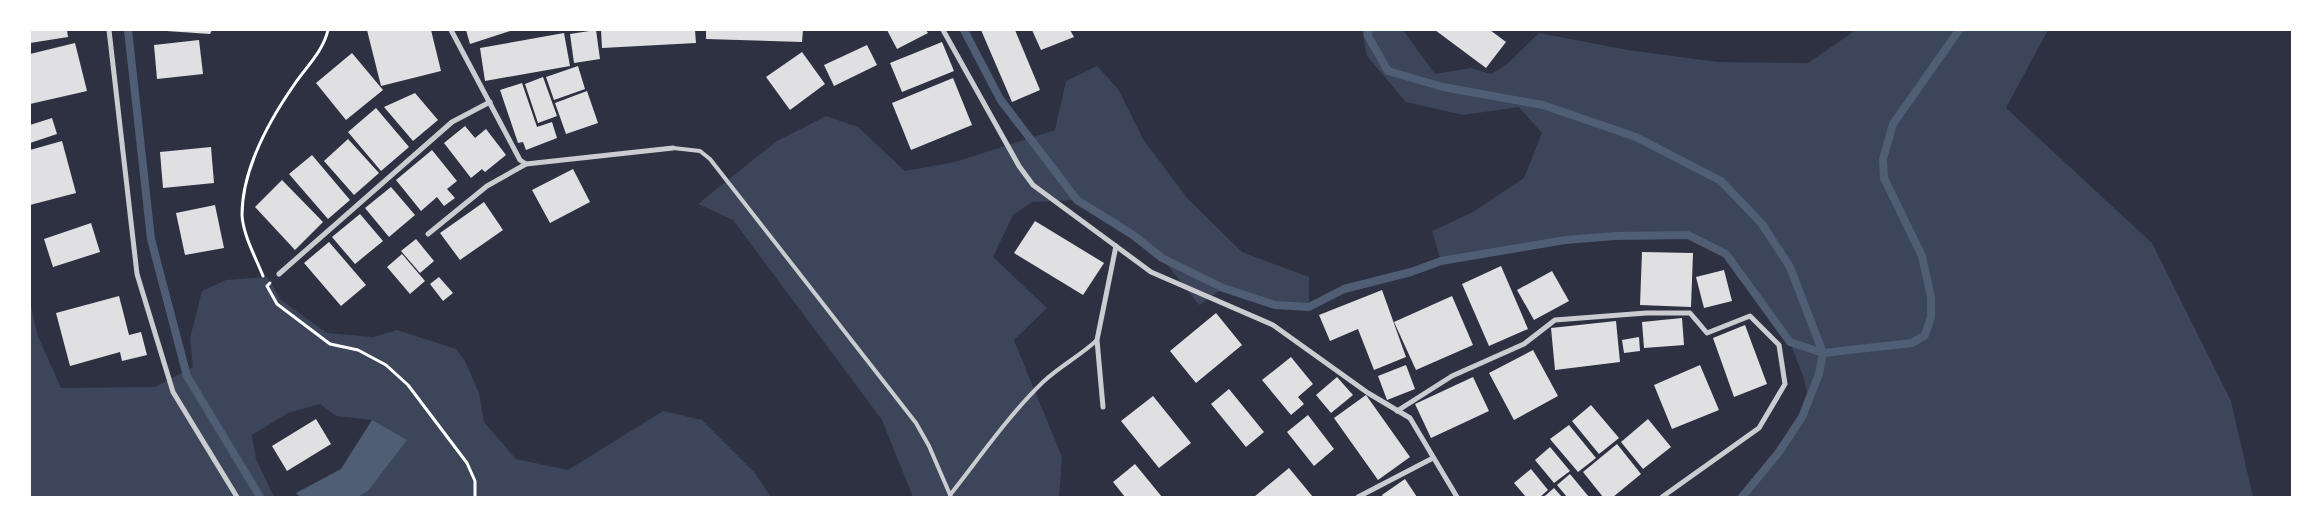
<svg xmlns="http://www.w3.org/2000/svg" width="2322" height="527" font-family="'PT Sans',sans-serif">
<style>
.green{fill:#3c4559}
.water{fill:#4f5d75}
.lines{fill:none;stroke-linecap:round;stroke-linejoin:round}
.stream{stroke:#4f5d75;stroke-width:8}
.building{fill:#e0e0e3}
.path{stroke:#fff;stroke-width:3}
.service{stroke:#caccd0;stroke-width:4}
.minor{stroke:#caccd0;stroke-width:5}
</style>
<rect width="100%" height="100%" fill="#2d3142"/>
<g class="green">
<path d="M1362,30H1403L1435,74L1471,68L1491,74L1507,64L1539,33L1628,50L1718,62L1808,63L1856,30H2048L2006,108L2152,243L2231,401L2253,497H1738L1779,452L1802,417L1808,399L1804,379L1790,342L1726,254L1688,235L1615,236L1553,242L1441,261L1432,231L1471,213L1524,178L1542,133L1519,107L1463,115L1406,102L1367,56Z"/>
<path d="M1097,66L1118,89L1143,139L1188,199L1242,252L1309,277V307L1275,305L1223,288L1199,305L1162,258L1133,235L1077,200L1032,202L1013,215L993,257L1047,308L1014,340L1062,457L1059,497H913L882,420L733,220L698,204L777,141L826,116L858,127L905,171L955,162L1055,130L1066,81Z"/>
<path d="M267,277L281,300L327,333L373,337L397,330L456,349L465,361L479,393L484,422L516,459L568,470L663,411L702,420L755,473L771,497H358L368,491L372,420L336,416L320,404L288,413L252,435L256,459L274,497H30V301L37,334L61,388L155,387L193,367L190,338L202,291L226,280Z"/>
</g>
<path class="water" d="M372,420L407,440L368,491L358,497H300L296,493L341,469Z"/>
<g class="lines">
<g class="stream">
<path d="M128,30L151,239L187,376L260,497"/>
<path d="M964,30L1000,99L1077,200L1133,235L1162,258L1223,288L1275,305L1309,307L1344,289L1411,272L1441,261L1565,240L1615,236L1688,235L1726,254L1790,342L1823,353L1912,343L1925,335L1931,317V297L1922,256L1884,178L1883,159L1893,124L1959,30"/>
<path d="M1368,30V36L1388,71L1443,87L1543,105L1636,137L1721,181L1762,224L1790,267L1823,353L1819,374L1802,417L1779,452L1742,497"/>
</g>
</g>
<g class="building">
<path d="M30,30H67L68,37L30,43Z"/>
<path d="M152,30H212L210,34Z"/>
<path d="M367,30H431L441,71L381,86Z"/>
<path d="M466,30H513L470,44Z"/>
<path d="M596,30L600,59L574,63L570,34Z"/>
<path d="M601,30H695L696,43L602,48Z"/>
<path d="M706,30H803L802,42L706,39Z"/>
<path d="M887,30H926L928,33L897,49Z"/>
<path d="M981,30H1015L1040,90L1012,102Z"/>
<path d="M1032,30H1070L1074,37L1041,50Z"/>
<path d="M1435,30H1490L1506,42L1486,68Z"/>
<path d="M564,33L570,66L485,81L480,48Z"/>
<path d="M199,40L203,74L157,79L154,45Z"/>
<path d="M942,42L954,71L902,92L890,63Z"/>
<path d="M75,43L87,91L30,104V54Z"/>
<path d="M867,45L877,65L834,86L824,65Z"/>
<path d="M802,52L825,84L790,110L766,77Z"/>
<path d="M352,53L383,90L346,120L316,83Z"/>
<path d="M578,66L585,89L554,100L546,77Z"/>
<path d="M543,77L557,116L538,123L525,84Z"/>
<path d="M953,78L972,125L911,150L892,103Z"/>
<path d="M522,83L537,127L552,122L557,138L526,150L523,142L518,143L500,90Z"/>
<path d="M587,91L598,123L566,134L555,103Z"/>
<path d="M415,93L438,120L413,141L384,107Z"/>
<path d="M376,108L409,147L381,171L348,132Z"/>
<path d="M52,118L57,134L30,143V125Z"/>
<path d="M465,126L475,138L486,129L506,155L485,172L482,169L471,178L444,143Z"/>
<path d="M348,139L379,173L354,195L324,161Z"/>
<path d="M62,141L76,193L30,205V150Z"/>
<path d="M211,147L214,183L163,188L160,152Z"/>
<path d="M432,150L457,181L447,189L455,198L444,206L437,197L421,211L396,180Z"/>
<path d="M312,155L350,200L328,219L289,174Z"/>
<path d="M573,169L590,202L550,223L532,190Z"/>
<path d="M282,180L323,222L295,250L255,207Z"/>
<path d="M391,187L415,215L389,237L365,208Z"/>
<path d="M484,202L503,230L460,260L440,233Z"/>
<path d="M215,205L224,248L185,255L176,213Z"/>
<path d="M360,214L383,241L355,264L332,237Z"/>
<path d="M1035,221L1104,263L1083,295L1014,253Z"/>
<path d="M91,223L100,252L53,267L44,239Z"/>
<path d="M416,239L434,261L420,273L401,251Z"/>
<path d="M329,242L366,285L341,306L304,263Z"/>
<path d="M1642,252L1693,253L1691,307L1640,305Z"/>
<path d="M402,254L425,281L410,294L387,267Z"/>
<path d="M1501,266L1528,329L1489,346L1462,284Z"/>
<path d="M1724,270L1732,301L1704,308L1696,277Z"/>
<path d="M1552,271L1569,301L1534,320L1517,290Z"/>
<path d="M439,277L453,293L443,301L430,284Z"/>
<path d="M1382,290L1406,357L1374,370L1358,329L1330,341L1319,315Z"/>
<path d="M119,296L129,335L141,332L147,355L122,361L120,352L70,366L56,313Z"/>
<path d="M1452,296L1473,345L1416,370L1394,322Z"/>
<path d="M1216,313L1242,345L1196,383L1170,351Z"/>
<path d="M1682,318L1684,345L1644,348L1642,322Z"/>
<path d="M1616,321L1620,362L1555,370L1551,328Z"/>
<path d="M1745,325L1767,384L1734,397L1713,338Z"/>
<path d="M1639,337L1640,351L1624,353L1622,340Z"/>
<path d="M1533,350L1558,396L1514,420L1489,373Z"/>
<path d="M1291,357L1313,384L1298,397L1304,404L1291,415L1262,380Z"/>
<path d="M1406,365L1415,389L1387,400L1378,376Z"/>
<path d="M1700,365L1719,410L1672,429L1654,385Z"/>
<path d="M1337,377L1353,395L1331,413L1316,395Z"/>
<path d="M1473,377L1489,411L1431,438L1415,404Z"/>
<path d="M1229,389L1264,432L1246,447L1211,404Z"/>
<path d="M1366,395L1410,457L1378,480L1334,418Z"/>
<path d="M1153,396L1191,443L1159,468L1121,421Z"/>
<path d="M1591,405L1619,438L1599,454L1572,421Z"/>
<path d="M1308,415L1334,449L1314,466L1287,432Z"/>
<path d="M316,419L331,444L287,471L272,446Z"/>
<path d="M1648,419L1671,447L1643,469L1621,442Z"/>
<path d="M1569,425L1596,458L1578,472L1550,439Z"/>
<path d="M1617,444L1641,474L1613,497H1603L1583,472Z"/>
<path d="M1550,447L1570,471L1554,483L1535,460Z"/>
<path d="M1135,464L1162,497H1125L1113,482Z"/>
<path d="M1289,468L1313,497H1254Z"/>
<path d="M1531,469L1548,490L1540,497H1526L1514,483Z"/>
<path d="M1570,474L1589,497H1567L1557,485Z"/>
<path d="M1405,479L1417,497H1383L1382,495Z"/>
<path d="M1554,488L1562,497H1543L1546,495Z"/>
</g>
<g class="lines">
<g class="path">
<path d="M263,276C256,258 243,235 242,215C242,168 270,119 296,82C308,65 323,51 328,30"/>
<path d="M270,283L267,286L277,304L330,344L358,350L386,365L408,385L467,463L475,481V497"/>
</g>
<g class="service">
<path d="M673,148L700,151L710,159L916,423L929,446L951,497"/>
<path d="M950,495C980,457 1008,416 1043,382C1060,366 1080,356 1097,340"/>
</g>
<g class="minor">
<path d="M109,30L137,274L173,392L237,497"/>
<path d="M451,30L520,160L526,164L673,148"/>
<path d="M943,30L1019,166L1033,185L1151,272L1273,325L1368,393L1410,418L1457,497"/>
<path d="M428,234L487,186L526,164"/>
<path d="M279,274L452,122L490,102"/>
<path d="M1103,407L1097,340L1116,246"/>
<path d="M1397,411L1452,376L1524,344L1555,320L1646,313H1690L1707,333L1750,316L1779,345L1785,384L1759,428L1662,497"/>
<path d="M1358,497L1433,458"/>
</g>
</g>
<rect width="2322" height="527" fill="none" stroke="#ffffff" stroke-width="62"/>
</svg>
